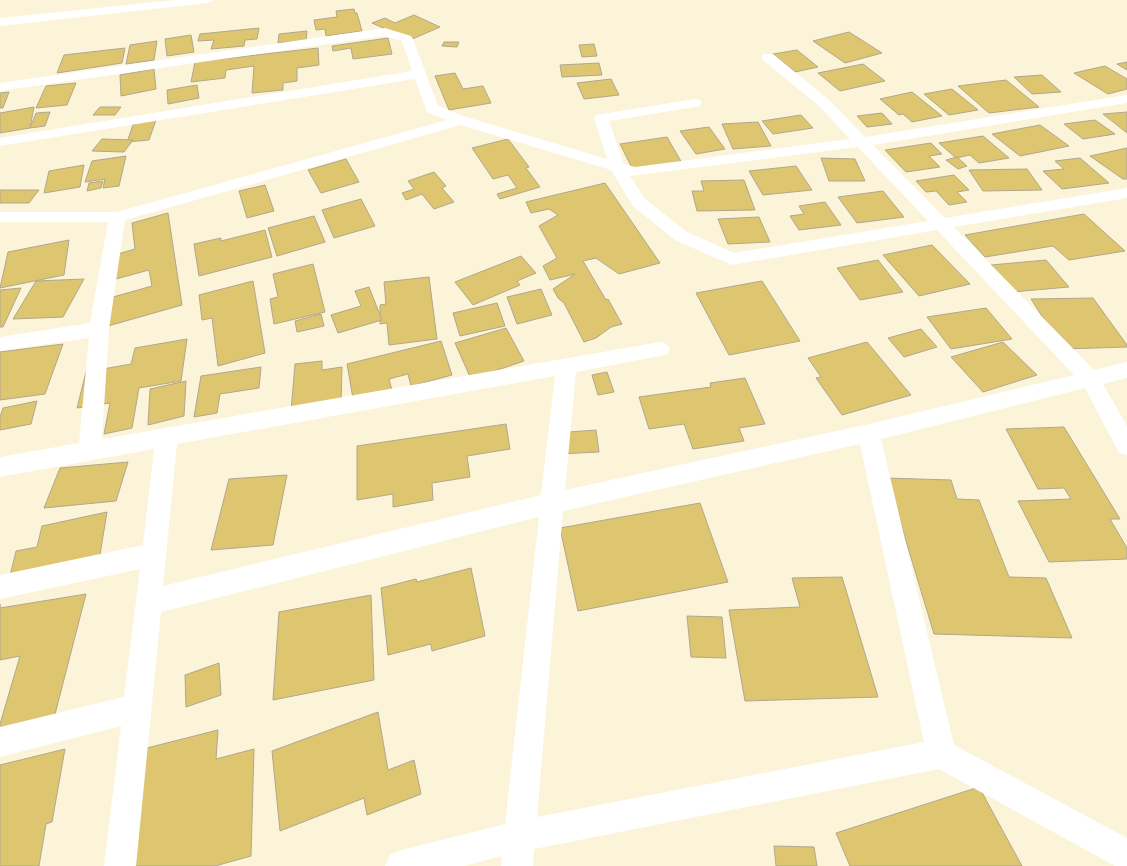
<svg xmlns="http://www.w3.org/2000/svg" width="1127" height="866" font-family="Mulish,sans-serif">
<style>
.building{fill:#dec56f;stroke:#b0a88e}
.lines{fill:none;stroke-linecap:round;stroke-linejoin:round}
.street{fill:#fff;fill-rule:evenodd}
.primary{fill:#fff;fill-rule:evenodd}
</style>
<rect width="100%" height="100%" fill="#fcf4d8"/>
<g class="building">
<path d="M354,9L355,13H357L362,31L326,36L325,29L316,30L314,20L337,17L336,11Z"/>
<path d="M414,15L440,27L410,40L372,23L385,18L395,23Z"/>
<path d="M259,28L257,39L245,40L244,46L211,49L214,40L198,41L200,34Z"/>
<path d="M307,31L306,41L278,43L279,34Z"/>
<path d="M849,32L882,53L845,63L813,41Z"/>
<path d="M191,35L194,52L167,56L165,39Z"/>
<path d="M388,38L392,54L353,59L351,48L333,51L332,46Z"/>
<path d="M157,41L154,60L126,64L130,45Z"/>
<path d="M444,42H459L457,47L442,46Z"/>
<path d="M594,44L597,56L582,57L579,45Z"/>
<path d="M125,48L122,63L57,73L64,55Z"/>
<path d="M318,48L319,65L297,68V81L283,83V90L252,93L254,66L226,70L225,78L191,82L195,62Z"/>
<path d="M797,50L818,67L795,72L773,54Z"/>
<path d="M1127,62V70L1117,64Z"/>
<path d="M599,63L602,75L562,77L560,65Z"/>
<path d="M863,64L885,81L840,91L818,73Z"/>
<path d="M1105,66L1127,79V89L1108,94L1074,73Z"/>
<path d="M154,69L156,89L121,96L120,75Z"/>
<path d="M455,73L463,89L483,86L491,103L449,110L435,76Z"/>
<path d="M1042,75L1061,92L1032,94L1014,77Z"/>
<path d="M611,79L619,95L584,99L577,83Z"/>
<path d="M1006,80L1039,107L989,113L958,86Z"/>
<path d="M76,83L67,105L36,108L46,86Z"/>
<path d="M197,85L199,98L168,104L167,90Z"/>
<path d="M952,89L978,110L949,115L924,94Z"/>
<path d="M9,92L3,108H0V93Z"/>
<path d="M912,92L942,116L912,122L903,114L899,115L880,99Z"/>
<path d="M34,107L30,128L0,133V113Z"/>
<path d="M100,107H121L115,115H93Z"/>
<path d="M50,112L45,126L30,128L36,113Z"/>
<path d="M1127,112V133L1103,114Z"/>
<path d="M882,113L892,124L867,127L857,116Z"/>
<path d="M801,115L813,128L773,134L762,121Z"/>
<path d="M156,120L149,140L127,142L134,122Z"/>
<path d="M1095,120L1115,134L1083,139L1064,124Z"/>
<path d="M758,122L771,146L733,149L722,124Z"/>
<path d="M1040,125L1069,146L1020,156L992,134Z"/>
<path d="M709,127L725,149L696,154L680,131Z"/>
<path d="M983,136L1009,158L979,163L970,155L956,158L939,143Z"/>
<path d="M667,137L682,163L633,170L620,144Z"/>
<path d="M102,139L133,140L124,152L92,151Z"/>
<path d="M508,139L529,167L526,168L540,187L500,199L497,194L517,188L508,175L493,179L472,148Z"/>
<path d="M931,143L942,154L929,156L940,167L906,172L885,150Z"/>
<path d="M1127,148V179H1123L1090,156Z"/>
<path d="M126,156L119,186L103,188L105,179L85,182L92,161Z"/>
<path d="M957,157L967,166L958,169L946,160Z"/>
<path d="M821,158L855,159L865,181H829Z"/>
<path d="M1080,158L1109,183L1062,189L1043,171L1064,169L1055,161Z"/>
<path d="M346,159L359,182L321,193L308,170Z"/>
<path d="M84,165L80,187L44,193L49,171Z"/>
<path d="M796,166L812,190L763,195L749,171Z"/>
<path d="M1027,169L1042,190L983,191L969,170Z"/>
<path d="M434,172L446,186L442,188L454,202L434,209L422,194L406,200L402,193L414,189L408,181Z"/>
<path d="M954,175L969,190L957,192L967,202L949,205L936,191L926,192L916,181Z"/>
<path d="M744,180L755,210L697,211L692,191H704L701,181Z"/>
<path d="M103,181L101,188L87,191L89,183Z"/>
<path d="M605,183L660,263L619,274L596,258L583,261L606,300L608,299L622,324L611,327L596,338L584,342L564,303L558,298L553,289L575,274L550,280L543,266L557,258L539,226L558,215L549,209L531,213L526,202Z"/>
<path d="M265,185L274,211L247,218L239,191Z"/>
<path d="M0,190H39L29,203H0Z"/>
<path d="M883,191L904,217L857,223L838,197Z"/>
<path d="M361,199L375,226L334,238L322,210Z"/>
<path d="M825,202L841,225L799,230L790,216L804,214L799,206Z"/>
<path d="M168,213L182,305L108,326L106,299L152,286L149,270L116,279L114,255L135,249L132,223Z"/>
<path d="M1084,214L1125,251L1069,260L1053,246L985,257L965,235Z"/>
<path d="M314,216L325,242L277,256L268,228Z"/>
<path d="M759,217L770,242L728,244L718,219Z"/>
<path d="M265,230L272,257L199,276L194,244L221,238V241Z"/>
<path d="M69,240L64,275L0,288L8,252Z"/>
<path d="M932,245L970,284L919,296L883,255Z"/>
<path d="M521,256L536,273L517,281L520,285L473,305L455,282Z"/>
<path d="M878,260L903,292L860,300L837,268Z"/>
<path d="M1046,260L1069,287L1012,292L991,265Z"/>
<path d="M313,264L325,312L274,324L270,299L278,297L273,274Z"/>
<path d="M429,277L437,339L389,345L387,323L380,324V305L386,304L384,282Z"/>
<path d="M84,279L63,317L13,319L36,281Z"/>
<path d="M253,281L265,353L218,366L212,318L202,320L199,295Z"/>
<path d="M762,281L800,341L729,355L696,293Z"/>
<path d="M369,287L382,320L338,333L331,315L361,306L355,291Z"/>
<path d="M21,288L3,327H0V290Z"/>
<path d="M541,289L552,315L517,324L507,297Z"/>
<path d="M1093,298L1127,345V347L1063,349L1031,299Z"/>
<path d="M497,303L505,326L460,336L453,313Z"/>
<path d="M986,308L1012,339L951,349L927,317Z"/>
<path d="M321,314L324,326L297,332L295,321Z"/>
<path d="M506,328L524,361L471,379L455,343Z"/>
<path d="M921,329L937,347L904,357L888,338Z"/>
<path d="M187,339L181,381L139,388L132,428L104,434L110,403L77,408L86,372L131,364L135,348Z"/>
<path d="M441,341L452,375L411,386L408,374L389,379L393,394L354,404L347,364Z"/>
<path d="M867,342L911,395L842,415L816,378L821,377L808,358Z"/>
<path d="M1003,342L1037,375L983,392L951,357Z"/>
<path d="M63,344L45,394L0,400V352Z"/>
<path d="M322,361V370L342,367L341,404L291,411L295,364Z"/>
<path d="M261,367L259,388L220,394L217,413L194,417L201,376Z"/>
<path d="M607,372L614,392L598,395L592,375Z"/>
<path d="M745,378L765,424L739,428L744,441L693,449L684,424L649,429L639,397L711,387L710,383Z"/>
<path d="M186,381L184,416L148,425L150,389Z"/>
<path d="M37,401L31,424L0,430V417L3,408Z"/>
<path d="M506,424L510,449L467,456L470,477L432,483L433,500L393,507V494L357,500V446Z"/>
<path d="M1064,427L1120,519H1110L1127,548V559L1049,562L1018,501L1071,499L1064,488L1038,489L1006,429Z"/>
<path d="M596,430L599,452L558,454L556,433Z"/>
<path d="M128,462L116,501L44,508L60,468Z"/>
<path d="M287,475L273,545L211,550L229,479Z"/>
<path d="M887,478L951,480L957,499L979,500L1009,577L1046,578L1072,638L934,634Z"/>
<path d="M700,503L728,582L578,611L560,528Z"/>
<path d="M107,512L99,561L9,580L16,551L37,547L42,526Z"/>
<path d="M471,568L485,636L432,651L431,644L388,655L381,588L416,579L417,582Z"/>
<path d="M842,577L878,697L745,701L729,610L800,607L792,578Z"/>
<path d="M86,594L53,722L0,732V724L20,656L0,660V604V608Z"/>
<path d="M371,595L374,680L273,700L279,612Z"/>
<path d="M687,616L722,617L726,658L691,657Z"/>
<path d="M219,663L221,695L186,707L185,675Z"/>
<path d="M378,712L388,770L414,760L421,794L367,815L364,798L280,831L272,751Z"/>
<path d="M218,730L216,759L254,749L251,856L215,866H116L131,752Z"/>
<path d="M65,749L52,822L46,824L39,866H0V765Z"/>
<path d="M979,787L1022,866H850L836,833Z"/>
<path d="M774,846L814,847L817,866H776Z"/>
</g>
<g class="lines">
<path class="street" d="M385,28L411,36L413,39L438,106L466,117L607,159L594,118L596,115L695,99L700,100L702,103L700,106L695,107L609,121L624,164L635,167L850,139L819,106L763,60L762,57L763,54H773L829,100L865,137L1127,95V103L873,145L945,218L1127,188V198L954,227L1094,370L1127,362V378L1103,384L1127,426V455L1119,453L1085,388L881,439L954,745L1127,838V866H1115L939,769L534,849L533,866H501L502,856L464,866H385L390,855L401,850L505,824L539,517L161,612L136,866H104L121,726L0,757V727L124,697L140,569L0,599V575L143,545L154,449L0,477V457L79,443L89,338L0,351V337L90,323L108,222H0V212H117L447,120L427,112L415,79L0,146V138L412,71L402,41L384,36L0,91V83ZM461,125L611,170L633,206L675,240L732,265L937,230L1074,375L869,424L565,490L576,372L660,356L667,354L670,349L667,344L660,342L102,439L109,329L125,220ZM858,147L928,221L734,253L687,232L645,199L630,176ZM555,376L541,495L163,586L177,444ZM860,444L924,742L537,817L563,511Z"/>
<path class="primary" d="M175,0H214L208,3L0,26V18Z"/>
</g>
</svg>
